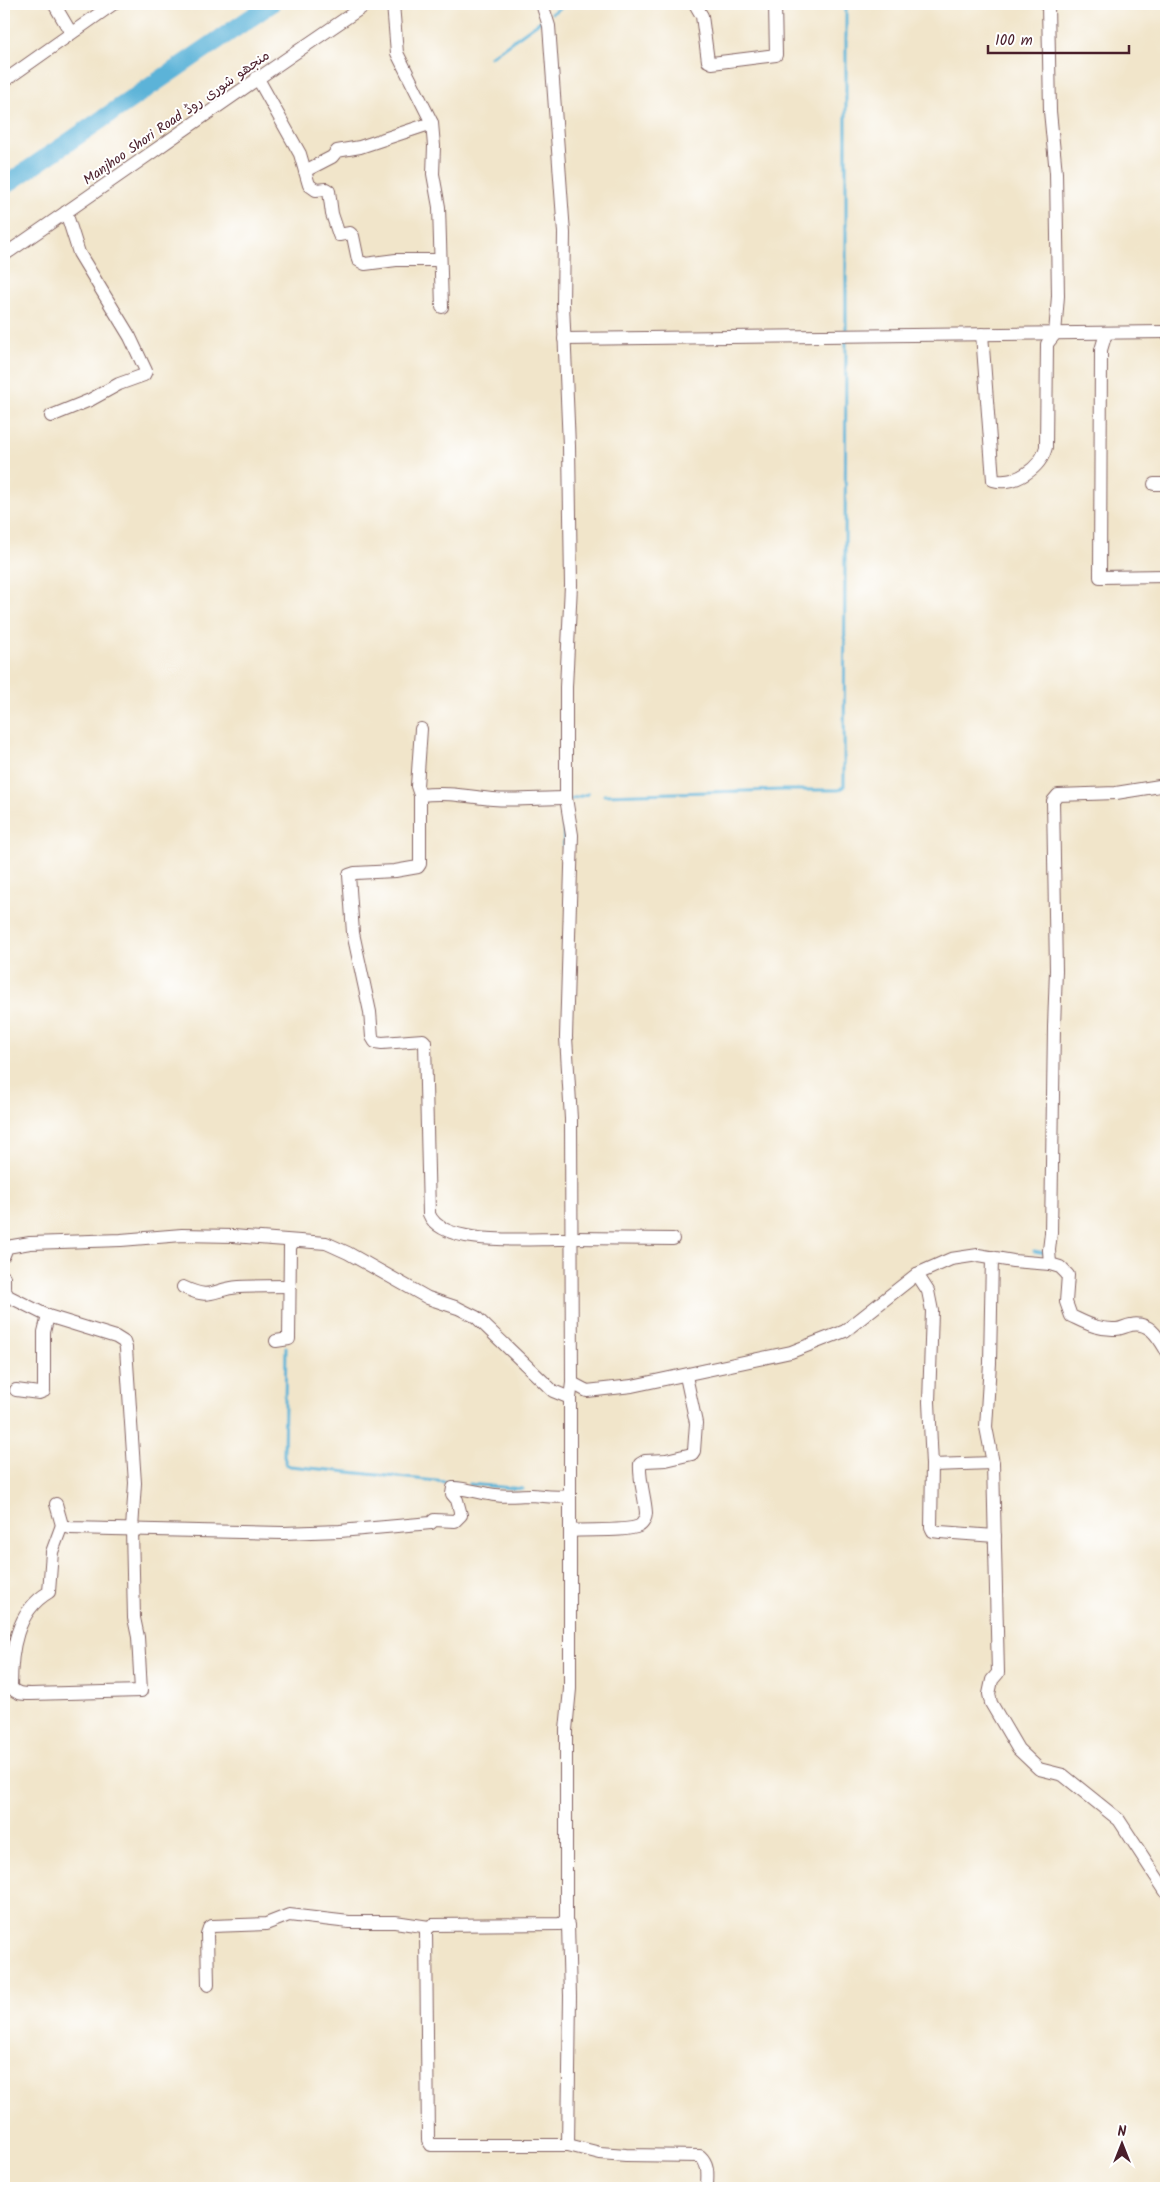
<svg xmlns="http://www.w3.org/2000/svg" width="1170" height="2192" font-family="Kalam,'Playpen Sans Arabic',sans-serif">
<style>
.lines{fill:none;stroke-linecap:round;stroke-linejoin:round}
.stream{stroke:#5bb3d8;stroke-width:3}
.river{stroke:#5bb3d8;stroke-width:18}
.minor-casing{stroke:#846463;stroke-width:14}
.minor{stroke:#fff;stroke-width:12}
.labels{text-anchor:middle;stroke-width:4;stroke-linejoin:round;paint-order:stroke}
.street-label{font-size:14px;fill:#4a1f2b;stroke:#fff}
</style>
<rect width="100%" height="100%" fill="#fff"/>
<filter id="ink" filterUnits="userSpaceOnUse"><feTurbulence type="fractalNoise" baseFrequency=".02" numOctaves="2"/><feDisplacementMap in="SourceGraphic" scale="10" xChannelSelector="R" yChannelSelector="G"/><feConvolveMatrix kernelMatrix="1 2 1 2 8 2 1 2 1" color-interpolation-filters="sRGB"/></filter>
<filter id="wash" filterUnits="userSpaceOnUse"><feTurbulence type="fractalNoise" baseFrequency=".0096" numOctaves="4" result="noise"/><feDisplacementMap in="SourceGraphic" scale="20" xChannelSelector="R" yChannelSelector="G"/><feGaussianBlur stdDeviation="1.12" result="paint"/><feColorMatrix in="noise" values="0 0 0 0 0 0 0 0 0 0 0 0 0 0 0 0 0 1.4 0 .05"/><feComposite in="paint" operator="in"/></filter>
<g filter="url(#wash)">
<rect width="100%" height="100%" fill="#f1e5ca"/>
<g class="lines">
<g class="stream">
<path d="M846,4V333"/>
<path d="M552,13L567,4"/>
<path d="M490,57L542,20"/>
<path d="M604,795L782,790H839L844,786L846,339"/>
<path d="M571,799L588,794"/>
<path d="M563,818L565,872"/>
<path d="M1034,1251L1045,1253"/>
<path d="M286,1347L284,1456L286,1464L290,1466L456,1483"/>
<path d="M469,1484L523,1489"/>
</g>
<path class="river" d="M4,186L271,4"/>
</g>
</g>
<g filter="url(#ink)">
<g class="lines">
<defs>
<g id="minor">
<path d="M54,4L71,33"/>
<path d="M393,4L397,53L432,123L434,146L433,174L439,207L442,307"/>
<path d="M542,4L549,26L564,233L563,304L569,446L571,585L566,687V798L572,835L566,1037L571,1119L572,1383L570,1398V1689L566,1730V1921L560,1924L432,1925L426,1930L428,2140L431,2145H568L600,2153L626,2155L700,2156C710,2165 707,2176 707,2188"/>
<path d="M695,4L702,16L708,61L712,63L776,55L775,4"/>
<path d="M257,77L300,154L309,185L316,190L326,189L329,191L332,214L339,235L350,233L353,236L358,260L365,264L396,260H440"/>
<path d="M4,81L113,4"/>
<path d="M305,171L332,157L337,151L360,147L432,123"/>
<path d="M4,255C125,172 245,86 367,4"/>
<path d="M1106,333L1101,350L1100,577L1166,576"/>
<path d="M982,334L993,480C1015,486 1041,468 1046,447L1047,344L1055,334L1058,296L1056,173L1050,111L1048,4"/>
<path d="M564,339L1166,332"/>
<path d="M51,416L90,400L119,384L144,375L146,371L130,337L79,253L66,212"/>
<path d="M1154,484H1166"/>
<path d="M421,729L417,786L420,795V864L418,867L395,871L355,873L349,875L353,933L370,1012L372,1037L375,1042L382,1043L423,1040L425,1042L429,1214C442,1248 533,1238 564,1239"/>
<path d="M420,795C448,792 465,796 493,799C516,801 542,798 566,798"/>
<path d="M572,1238L673,1239"/>
<path d="M4,1255L7,1247L30,1243L121,1240L182,1235L233,1236L326,1243L348,1253L428,1298L458,1308L476,1317L553,1391L570,1398"/>
<path d="M992,1257L990,1363L986,1427L993,1463L998,1673L992,1680L989,1694L991,1703L1018,1749L1039,1769L1063,1775L1119,1820L1166,1892"/>
<path d="M1050,1264L1060,1267L1068,1275L1066,1302L1071,1316C1086,1323 1098,1330 1116,1329C1121,1329 1125,1326 1131,1325C1149,1321 1158,1337 1166,1350"/>
<path d="M917,1274L928,1291L932,1311L929,1402L932,1465L931,1527L933,1531L940,1532L995,1536"/>
<path d="M4,1277V1289L8,1296L48,1316L116,1337L124,1342L126,1348L135,1483L132,1529L134,1618L138,1637L141,1691L31,1694C22,1694 16,1694 11,1687C11,1651 16,1611 49,1592L52,1552L62,1525"/>
<path d="M183,1287C212,1301 212,1289 239,1287C256,1286 273,1286 290,1286"/>
<path d="M276,1341L289,1339L290,1247L294,1241"/>
<path d="M572,1383L587,1391L632,1386L791,1352L845,1331L917,1274L951,1259L978,1255L1013,1261L1050,1264L1049,1250L1051,1233L1054,1027L1056,970L1053,801L1058,795L1116,793L1166,785"/>
<path d="M16,1390L39,1393L44,1391V1332L48,1316"/>
<path d="M932,1465L993,1463"/>
<path d="M56,1504L62,1525L70,1528L283,1533L340,1531L431,1523L434,1520L455,1521L461,1515L457,1500L452,1494L453,1488C460,1487 486,1494 495,1495C507,1497 519,1495 531,1495C545,1496 556,1498 570,1496"/>
<path d="M570,1531C586,1529 626,1532 639,1526C643,1524 646,1518 646,1513C645,1496 639,1481 640,1464L645,1461L666,1460L692,1454L694,1451L696,1423L686,1376"/>
<path d="M563,1922L568,1925L570,1996L568,2145"/>
<path d="M208,1985L207,1934L209,1928L212,1926L266,1924L289,1915L349,1922H395L429,1927"/>
</g>
</defs>
<use href="#minor" class="minor-casing"/>
<use href="#minor" class="minor"/>
</g>
</g>
<g class="labels">
<g class="street-label">
<text transform="translate(176 117) rotate(-35)" y="5">Manjhoo Shori Road منجھو شوری روڈ</text>
</g>
</g>
<rect width="1170" height="2192" fill="none" stroke="#fff" stroke-width="20"/>
<g transform="translate(1122 2144)" stroke="#ffffff" stroke-width="4" paint-order="stroke">
<path d="M0-4L9 19L0 12L-9 19Z" fill="#4a1f2b"/>
<text y="-8" font-size="14" font-weight="bold" text-anchor="middle" fill="#4a1f2b">N</text>
</g>
<path d="M988 45v8h141v-8" fill="none" stroke="#4a1f2b" stroke-width="2.5"/>
<text x="995" y="45" font-size="15" fill="#4a1f2b" stroke="#ffffff" stroke-width="4" paint-order="stroke">100 m</text>
</svg>
